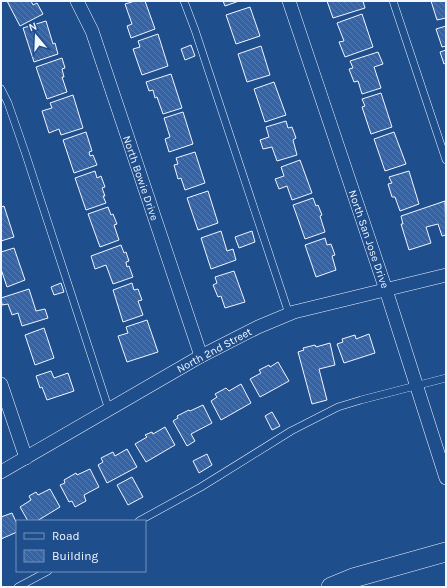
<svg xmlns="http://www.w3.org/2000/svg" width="447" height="588" font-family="Karla,sans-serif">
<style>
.building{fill:url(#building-back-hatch);stroke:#f2f6ff}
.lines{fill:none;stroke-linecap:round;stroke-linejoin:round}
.service-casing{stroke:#f2f6ff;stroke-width:8}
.minor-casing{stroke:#f2f6ff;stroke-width:14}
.secondary-casing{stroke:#f2f6ff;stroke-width:20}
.service{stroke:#1f4e8c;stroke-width:7}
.minor{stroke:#1f4e8c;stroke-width:13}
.secondary{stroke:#1f4e8c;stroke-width:19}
.labels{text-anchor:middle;stroke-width:3;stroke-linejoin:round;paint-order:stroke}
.street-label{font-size:11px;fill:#f2f6ff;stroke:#1f4e8c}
</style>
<defs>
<pattern id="building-back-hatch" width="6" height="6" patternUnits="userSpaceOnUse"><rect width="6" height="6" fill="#3563a3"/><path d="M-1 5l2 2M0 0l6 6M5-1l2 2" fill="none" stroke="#537ab1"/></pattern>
</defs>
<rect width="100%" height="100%" fill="#1f4e8c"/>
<g class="building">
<path d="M7,1H31L33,5L37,3L43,14L20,26Z"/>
<path d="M135,1H145L155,29L131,38L127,26L132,24L125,4Z"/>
<path d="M223,1H239L225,6Z"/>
<path d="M327,1H363L365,8L333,18Z"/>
<path d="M431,1H446V18L437,20Z"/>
<path d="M250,7L260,36L236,44L226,15Z"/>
<path d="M362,14L373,47L345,57L339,42L344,41L337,23Z"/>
<path d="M46,21L53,44L55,43L58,54L34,62L23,28Z"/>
<path d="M446,26V46L442,47L436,29Z"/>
<path d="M158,34L168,66L142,75L133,49L140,47L138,41Z"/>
<path d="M191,45L195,56L185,60L181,49Z"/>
<path d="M261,46L270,75L247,82L238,54Z"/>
<path d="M446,50V63L444,64L440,52Z"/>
<path d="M378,52L383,64L374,67L381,88L362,94L358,81L354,82L349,69L353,68L350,61Z"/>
<path d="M62,58L65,68L62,69L64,77H62L67,92L47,99L36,67Z"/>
<path d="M171,74L182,108L163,114L157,97L155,98L153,90L149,91L146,82Z"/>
<path d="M274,82L286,115L265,122L254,89Z"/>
<path d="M381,93L392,127L371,134L362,107L365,106L362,99Z"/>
<path d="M73,95L83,128L61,135L59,129L49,133L42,111L52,108L50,103Z"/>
<path d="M183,112L193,144L169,152L165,139L170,137L164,118Z"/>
<path d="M286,121L288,128L292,127L296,138L293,140L297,155L277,161L272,147L263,149L260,140L269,137L266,127Z"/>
<path d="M86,132L92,151L89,152L90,156L93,155L97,165L74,173L63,140Z"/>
<path d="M394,132L406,164L385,171L374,139Z"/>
<path d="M195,152L205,183L185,190L181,178L178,179L174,165L178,164L176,158Z"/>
<path d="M300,160L312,193L292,200L287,186L279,189L275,179L284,176L281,167Z"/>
<path d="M95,171L97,178L101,176L105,187L102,188L105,196H103L106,203L86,210L75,178Z"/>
<path d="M409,171L419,204L400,211L395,197H392L388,184L392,183L389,177Z"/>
<path d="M208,191L218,223L198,230L187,198Z"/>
<path d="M313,198L316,206L318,205L322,215L320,216L325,232L305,239L293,205Z"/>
<path d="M445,201L446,235L442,236L438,224L426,227L431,243L409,250L401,224H403L401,216Z"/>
<path d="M4,206L14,237L1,241V207Z"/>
<path d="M108,207L111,215L113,214L117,224L114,225L119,240L100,247L88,214Z"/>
<path d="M221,231L227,251L233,249L236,260L211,269L201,238Z"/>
<path d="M252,231L255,242L239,248L235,237Z"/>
<path d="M325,238L327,245L331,244L335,255L332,256L336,270L316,277L305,245Z"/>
<path d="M121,245L124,253L126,252L129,261L126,262L127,267L129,266L133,277L113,284L106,265L95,269L91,256Z"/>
<path d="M14,248L25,280L7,287L1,269V252Z"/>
<path d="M234,271L245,302L225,308L221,296L218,297L213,285L217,283L215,277Z"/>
<path d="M61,283L64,292L54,295L51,287Z"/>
<path d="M132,283L134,290L138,289L142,300L138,301L143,315L123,322L113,290Z"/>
<path d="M29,289L36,311L45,309L48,318L22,326L18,313L12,315L8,304L2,305L1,298Z"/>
<path d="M147,320L158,352L127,362L118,336L128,333L126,327Z"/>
<path d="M44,328L54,358L35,365L25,335Z"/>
<path d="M369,334L375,353L344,363L337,344L343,342L342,339L355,335L356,339Z"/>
<path d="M330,343L335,365L319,369L327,400L312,404L298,352L304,350L303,348L315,345L316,347Z"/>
<path d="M278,362L289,381L260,397L250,379L261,373L259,370L269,365L270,367Z"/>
<path d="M51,371L54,378L68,373L74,391L47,400L42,387L40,388L36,376Z"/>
<path d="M241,384L251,403L221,420L211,401L217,397L215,394L226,388L229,391Z"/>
<path d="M203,405L212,423L191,434L195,441L187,446L173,421L178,418L177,416L189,410L190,411Z"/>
<path d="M272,412L280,426L272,430L265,416Z"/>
<path d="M165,427L175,445L146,462L135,444L147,437L145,435L152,432L153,434Z"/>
<path d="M127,449L137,467L107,483L98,465L103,462L101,458L113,452L115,456Z"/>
<path d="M207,454L212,465L199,473L193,461Z"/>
<path d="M90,469L99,487L84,495L86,501L75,507L72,501L69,502L60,485L65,483L64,480L76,473L77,475Z"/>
<path d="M132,477L143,497L128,505L117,485Z"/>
<path d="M50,489L60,507L37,521H28L20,507L31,500L29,496L36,492L38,495Z"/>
<path d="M12,513L17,524V532L1,539V517Z"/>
</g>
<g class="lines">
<defs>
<g id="service">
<path d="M184,1L195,30L289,314"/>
<path d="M393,1L446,160"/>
<path d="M1,89L8,103L25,152L109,410"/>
<path d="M139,521L201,487L291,431L338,407L361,400L446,378"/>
<path d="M18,587L48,571"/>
</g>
<g id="minor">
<path d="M77,1L92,31L201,356"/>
<path d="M289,1L386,290L446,478"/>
<path d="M1,384L26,458"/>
<path d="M1,472L201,356L258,327L294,312L446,275"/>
</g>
<path id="secondary" d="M331,587L353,578L446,552"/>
</defs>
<use href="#service" class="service-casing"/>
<use href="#minor" class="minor-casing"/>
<use href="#secondary" class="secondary-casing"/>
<use href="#service" class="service"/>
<use href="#minor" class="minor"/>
<use href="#secondary" class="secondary"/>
</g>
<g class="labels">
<g class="street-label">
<text transform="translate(141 178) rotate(71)" y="4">North Bowie Drive</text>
<text transform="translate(369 239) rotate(71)" y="4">North San Jose Drive</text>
<text transform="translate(214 350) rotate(-28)" y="4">North 2nd Street</text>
</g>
</g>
<rect width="447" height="588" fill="none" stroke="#f2f6ff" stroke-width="4"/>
<rect x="16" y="520" width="130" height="52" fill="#1f4e8c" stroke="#7391ba"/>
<rect x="24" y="533" width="20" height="6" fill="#1f4e8c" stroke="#7391ba"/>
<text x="52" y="540" font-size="12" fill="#f2f6ff">Road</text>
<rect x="24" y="550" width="20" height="12" fill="url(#building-back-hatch)" stroke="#7391ba"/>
<text x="52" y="560" font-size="12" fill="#f2f6ff">Building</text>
<g transform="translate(36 36) rotate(341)" stroke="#1f4e8c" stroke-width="3" paint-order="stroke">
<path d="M0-3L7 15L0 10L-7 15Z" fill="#f2f6ff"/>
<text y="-6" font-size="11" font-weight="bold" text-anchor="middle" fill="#f2f6ff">N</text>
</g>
</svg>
